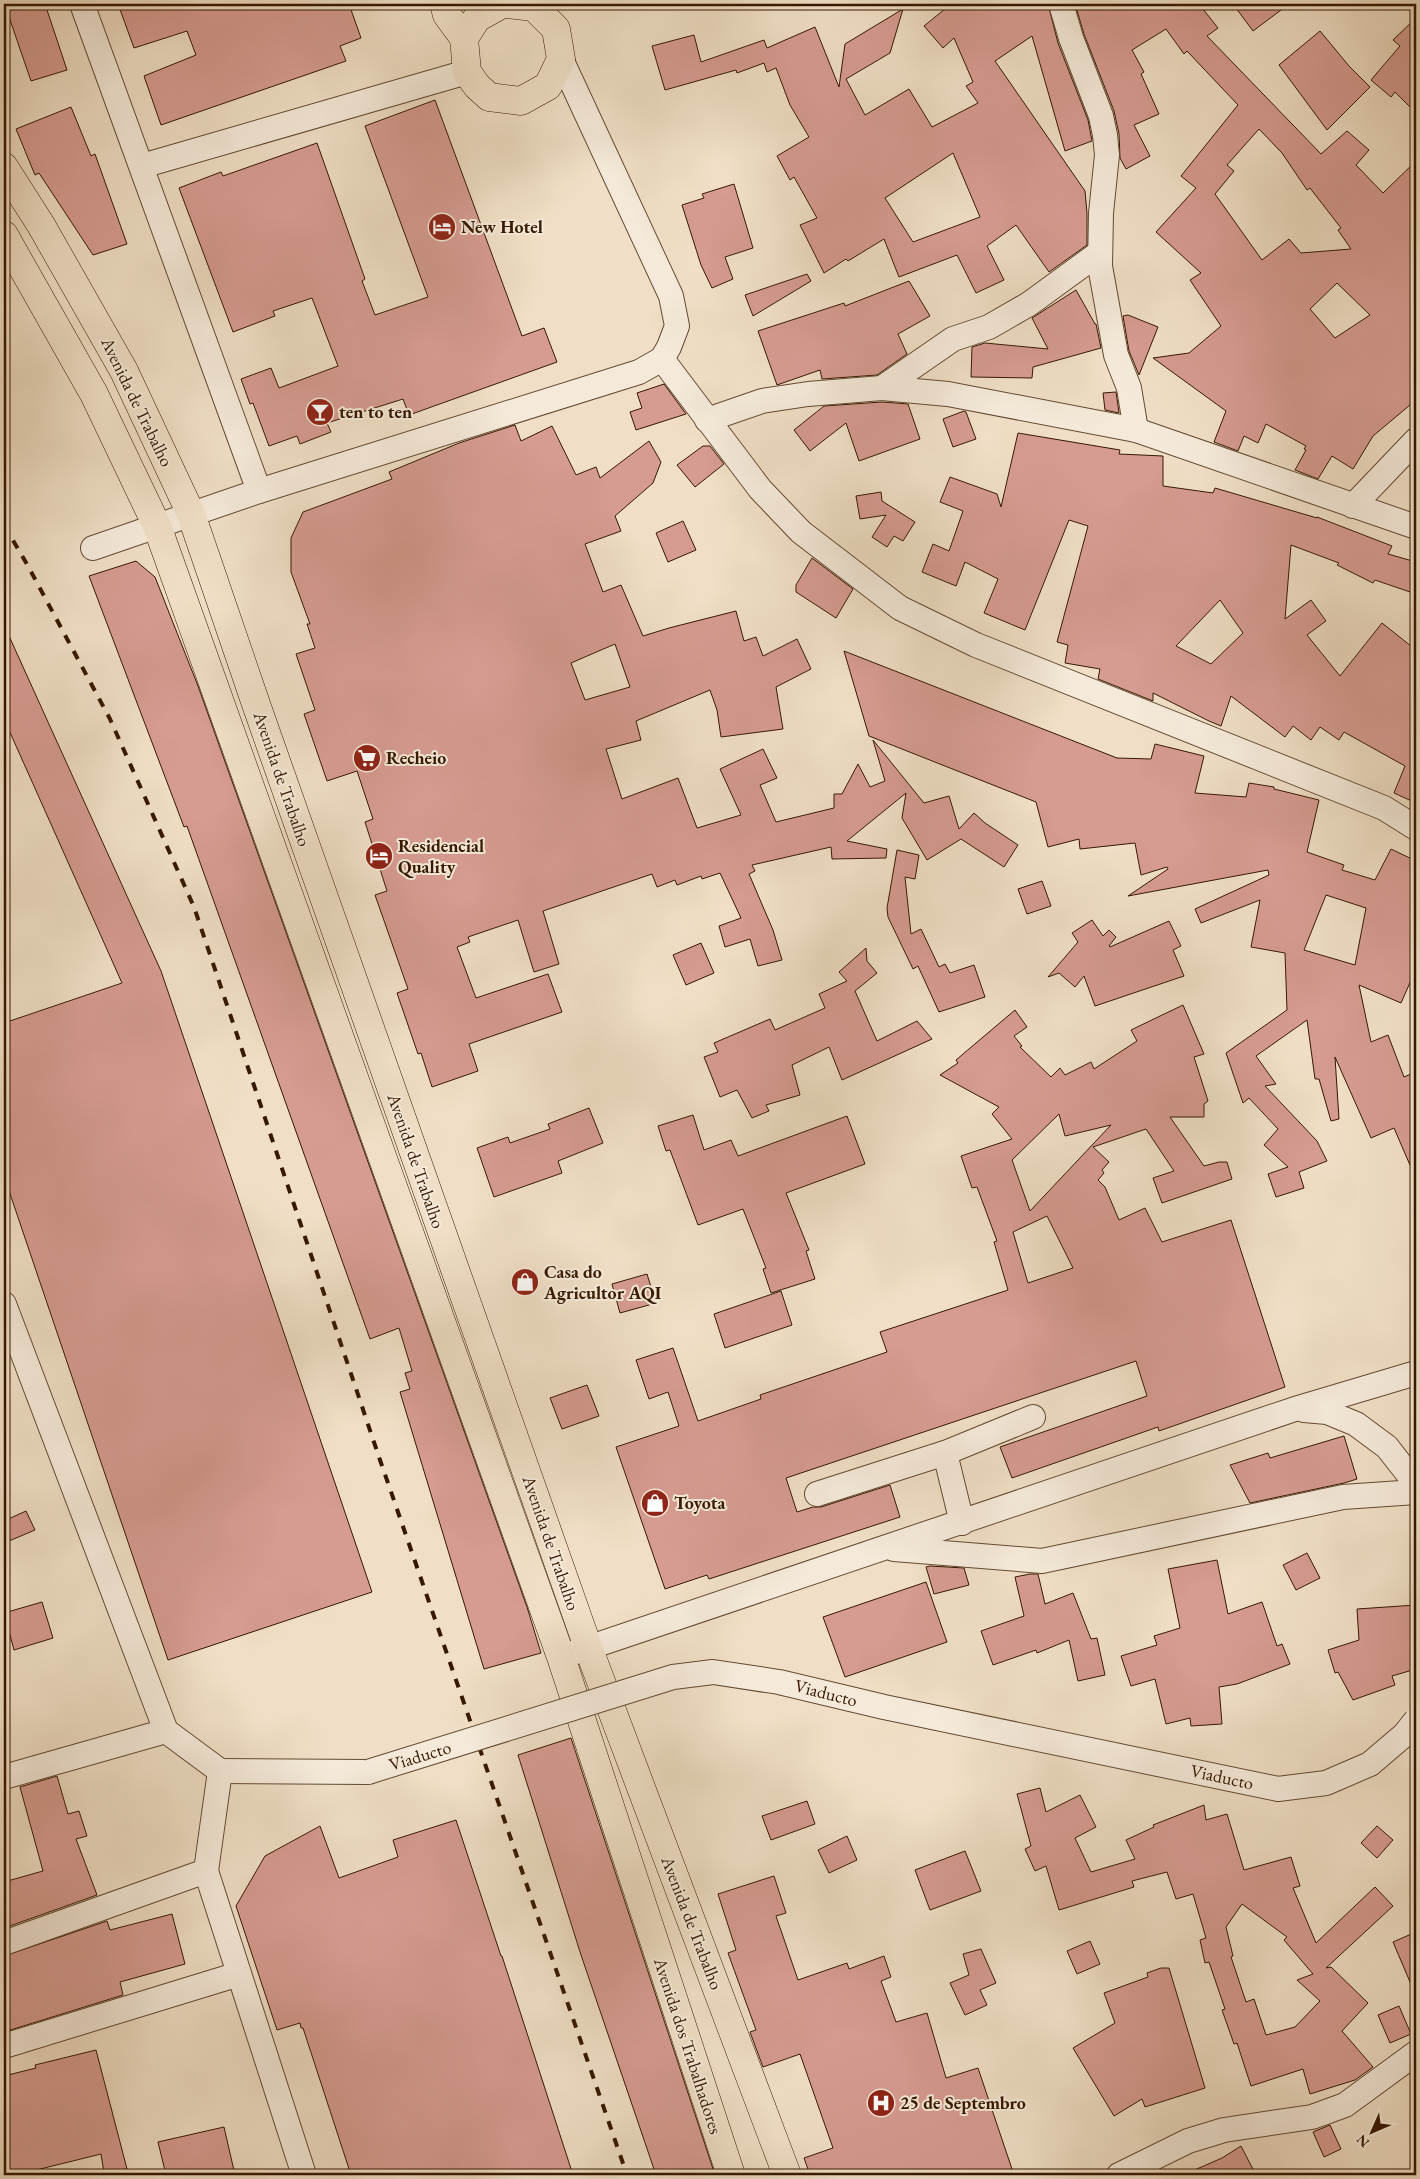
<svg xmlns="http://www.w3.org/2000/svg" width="1420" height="2179" font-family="'EB Garamond',serif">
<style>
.building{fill:#d69b91;stroke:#361800;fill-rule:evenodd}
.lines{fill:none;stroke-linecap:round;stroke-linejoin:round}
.minor-casing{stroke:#644a32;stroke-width:26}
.major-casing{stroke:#361800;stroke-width:29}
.highway-casing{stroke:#361800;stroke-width:29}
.minor{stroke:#f5eada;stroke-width:24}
.major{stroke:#f0dfc6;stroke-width:28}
.highway{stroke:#f0dfc6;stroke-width:28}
.rail{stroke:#361800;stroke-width:4;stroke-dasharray:9 9;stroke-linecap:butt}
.minor-bridge-casing{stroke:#644a32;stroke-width:26;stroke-linecap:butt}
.minor-bridge{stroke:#f5eada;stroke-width:24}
.labels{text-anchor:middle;stroke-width:4;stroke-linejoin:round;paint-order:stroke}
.poi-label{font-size:18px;font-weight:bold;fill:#361800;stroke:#f5eada;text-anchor:start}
.street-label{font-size:18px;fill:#361800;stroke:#f5eada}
</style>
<rect width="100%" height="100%" fill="#f0dfc6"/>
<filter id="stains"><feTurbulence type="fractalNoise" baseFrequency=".004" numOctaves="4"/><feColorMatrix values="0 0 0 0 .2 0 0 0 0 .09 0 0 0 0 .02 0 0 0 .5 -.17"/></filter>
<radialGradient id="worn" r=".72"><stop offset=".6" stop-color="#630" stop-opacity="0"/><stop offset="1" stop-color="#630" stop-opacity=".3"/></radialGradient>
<g class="building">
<path d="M29,4H45L67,70L31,81L7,11Z"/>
<path d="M118,4H349L361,38L340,46L346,61L161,125L144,76L196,55L187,31L134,48Z"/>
<path d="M951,4H1048L1058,43L1088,120L1092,141L1065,151L1032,36L995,61L1085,191L1087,213V245L1049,272L1016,225L987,246L1004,280L976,293L957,255L899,277L884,239L848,261L846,259L824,273L800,225L817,218L794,177L790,180L777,156L809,137L790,105L776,68L767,72L764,63L737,73L736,70L665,90L652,46L694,35L701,62L764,40L767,48L815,27L839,87L845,44L903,9L890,53L846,79L865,115L909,89L932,127L978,103L966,86L973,82L954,38L943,48L924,26ZM953,153L980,217L913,242L885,198Z"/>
<path d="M1075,4H1199L1218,28L1207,36L1321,154L1347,131L1369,150L1356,165L1383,193L1416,161V400L1373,436L1353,469L1332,456L1318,479L1295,470L1306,450L1304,449L1306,446L1266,424L1258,443L1244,436L1238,451L1214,442L1226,411L1153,358L1189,353L1221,326L1190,280L1201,273L1156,232L1196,188L1181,176L1238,105L1187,51L1184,54L1166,29L1132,50L1144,72L1141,74L1159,114L1134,125L1150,156L1126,169L1120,158L1119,134L1114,111L1084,34ZM1259,129L1282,153L1307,190L1310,188L1341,228L1338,230L1351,249L1301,253L1289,239L1262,260L1215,194L1234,171L1227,165ZM1337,283L1370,315L1335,338L1310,309Z"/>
<path d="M1233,4H1289L1253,31Z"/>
<path d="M1416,18V113L1395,92L1391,97L1371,80L1400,46L1393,40Z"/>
<path d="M1320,31L1349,66L1370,87L1327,130L1279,65Z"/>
<path d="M435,100L522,336L544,328L557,362L409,415L403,399L327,423L331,432L300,444L297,436L269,446L253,403L250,404L241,379L271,368L279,388L338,366L312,298L273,311L275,316L233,332L179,188L221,172L223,176L317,143L365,279L362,281L375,315L428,297L365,126Z"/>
<path d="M71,107L91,156L95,154L127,244L93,255L39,173L35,175L16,129Z"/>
<path d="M734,184L753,248L725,257L733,279L712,288L701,265L682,205L704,198L702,194Z"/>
<path d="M807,274L811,281L753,316L745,295Z"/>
<path d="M909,281L930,316L898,334L907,354L877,375L822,379L820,370L777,385L758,331L844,303L845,306Z"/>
<path d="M1076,290L1095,324H1096L1101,348L1033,367L1032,378L971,377L972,347L985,343L1048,349L1032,318Z"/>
<path d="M1128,315L1158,327L1139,375L1129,351L1123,316Z"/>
<path d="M664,384L686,414L636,430L630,412L642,408L637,393Z"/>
<path d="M1116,392L1119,413L1105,410L1103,393Z"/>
<path d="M882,402L908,404L920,439L859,461L846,423L810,451L794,430L824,406Z"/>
<path d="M964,411L966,412L976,439L953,447L943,419Z"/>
<path d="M515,425L521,441L552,426L576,475L596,467L600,478L649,441L661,462L653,483L615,516L621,531L585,544L603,592L621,585L643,636L669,628L736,611L744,641L756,637L763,656L797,639L811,669L776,687L783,729L721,737L717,710L710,690L636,721L641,740L606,749L622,799L678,778L697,828L741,815L720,769L763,749L777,778L760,785L776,822L834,808V794H842L858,764L870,787L885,781L873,740L924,803L949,796L959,829L974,813L985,823L1018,845L1004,867L961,839L927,860L902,818L906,793L847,841L887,849L886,858L832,859L831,847L752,865L755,871L749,874L773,930L782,960L758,966L750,939L725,947L719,926L741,918L720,873L702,879L701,876L677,885L675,880L657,887L652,874L543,911L559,964L534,972L518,920L468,937L470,942L457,947L476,998L548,974L562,1012L469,1044L478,1071L432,1087L421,1053L418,1054L397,993L408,989L375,895L387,891L365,822L373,819L357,771L327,781L304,714L315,710L296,654L315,648L307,624H310L291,572V538L303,512L392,479L389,472L459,443ZM615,644L630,687L585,700L571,663Z"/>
<path d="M1018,433L1120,450L1119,454L1163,456V486L1213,493L1215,488L1317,518V517L1392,546L1388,554L1416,562V594L1375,580L1373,583L1337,565L1339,563L1291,545L1285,619L1311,600L1326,621L1307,635L1340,676L1382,623L1416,650V803L1394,793L1405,766L1344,732L1339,740L1320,727L1311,740L1293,726L1285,737L1231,696L1221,726L1209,721L1153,693V701L1098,679L1100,669L1065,663L1068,645L1057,642L1088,526L1069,520L1025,630L984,613L998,579L965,562L956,586L922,572L933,544L949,551L963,511L940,502L950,477L997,494L1001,507ZM1220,600L1243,633L1211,664L1176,646Z"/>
<path d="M703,446H710L724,464L695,487L677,465Z"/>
<path d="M881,492L882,501L915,522L903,541L894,536L887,547L872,537L886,515L860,519L856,496Z"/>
<path d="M683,521L696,550L668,562L656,533Z"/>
<path d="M812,558L853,589L836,618L796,592V585Z"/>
<path d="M136,561L155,577L198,686L527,1607L541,1653L484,1669L400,1392L410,1389L405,1373L412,1371L399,1328L370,1339L187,826L184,827L89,576Z"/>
<path d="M4,625L161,971L372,1592L168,1660L4,1176V1023L122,983L4,719Z"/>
<path d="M844,651L1117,758L1151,759L1155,744L1204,756L1195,793L1246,797L1249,783L1274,787V789L1319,800L1307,852L1344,865L1342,870L1375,880L1391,849L1416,861V969L1401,1003L1359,985L1371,1042L1388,1035L1404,1077L1411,1074L1416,1088V1179L1394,1128L1371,1138L1335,1057L1339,1119L1331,1121L1319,1079H1315L1307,1020L1256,1056L1276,1084L1265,1086L1317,1141L1327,1161L1299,1172L1304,1188L1276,1197L1268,1174L1288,1167L1264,1145L1278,1129L1249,1098L1243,1103L1226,1053L1287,1010L1285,953L1251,947L1260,900L1201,923L1195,909L1269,875L1268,870L1128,896L1168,869L1167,867L1141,875L1135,843L1080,849L1079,839L1048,847L1036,802L869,736ZM1326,895L1366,908L1355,965L1304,950Z"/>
<path d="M897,850L919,855L915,879L905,877L911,934L921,929L939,967L945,964L950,973L974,965L985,997L939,1012L918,966L913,969L888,917L887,908Z"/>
<path d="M1042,881L1051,906L1027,914L1018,889Z"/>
<path d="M1092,920L1103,936L1109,930L1116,937L1109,946L1110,947L1169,921L1181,946L1173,950L1184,976L1095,1006L1084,976L1075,987L1059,973L1048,977L1078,942L1072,933Z"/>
<path d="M701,943L714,973L686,985L673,955Z"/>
<path d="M866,948L867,961L877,973L855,991L877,1041L917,1021L932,1039L842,1080L829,1047L792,1065L800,1095L766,1105L769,1111L752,1118L737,1090L720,1097L704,1057L718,1052L714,1043L770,1019L775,1030L825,1008L819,994L847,981L839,972Z"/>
<path d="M1183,1005L1204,1054L1194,1057L1208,1101L1204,1104V1117H1170L1204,1166L1219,1162H1227L1232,1179L1162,1203L1153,1178L1174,1171L1146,1129L1093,1147L1109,1162L1102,1170L1104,1173L1098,1180L1105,1187L1119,1220L1145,1208L1162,1242L1231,1220L1285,1387L1159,1431L1158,1427L1012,1478L1000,1447L1147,1396L1136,1361L786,1478L797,1512L813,1507H821L890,1485L900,1517L709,1579L707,1575L665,1589L616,1447L679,1426L668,1392L649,1399L636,1360L673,1348L698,1421L761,1399L760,1395L887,1352L880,1332L1008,1290L994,1242L997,1241L977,1187L972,1188L961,1156L1012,1139L992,1114L999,1107L940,1075L958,1063L956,1060L1015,1010L1027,1027L1014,1036L1022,1046L1020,1047L1051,1077L1060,1068L1065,1075L1091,1062L1094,1069L1137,1041L1131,1030ZM1059,1114L1065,1136L1111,1125L1030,1211L1012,1160ZM1047,1216L1073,1268L1028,1283L1013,1232Z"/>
<path d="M589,1108L603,1143L558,1161L562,1173L494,1197L477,1148L508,1137L510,1143L550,1129L548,1124Z"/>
<path d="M693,1115L704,1150L731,1140L738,1156L847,1116L865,1164L786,1193L809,1250L806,1251L815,1279L771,1293L763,1269L766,1268L743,1209L698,1225L670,1150L666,1151L658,1126Z"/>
<path d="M647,1274L656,1303L620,1313L612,1284Z"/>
<path d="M781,1291L792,1325L725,1348L714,1314Z"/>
<path d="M587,1385L599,1416L562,1429L550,1398Z"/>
<path d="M1344,1436L1357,1479L1344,1483L1250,1503L1230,1465L1268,1453L1270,1458Z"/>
<path d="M26,1511L35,1530L9,1541L4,1528V1521Z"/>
<path d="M1307,1553L1320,1578L1296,1590L1283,1565Z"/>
<path d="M1217,1560L1228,1614L1262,1602L1277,1646L1282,1644L1290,1664L1237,1684L1219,1687L1222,1724L1191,1726L1190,1718L1166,1724L1155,1679L1131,1686L1121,1656L1157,1645L1154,1636L1180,1628L1168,1569Z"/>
<path d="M930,1566L964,1568L969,1585L934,1594L926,1567Z"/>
<path d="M1030,1574H1038L1045,1604L1073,1593L1091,1639L1097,1638L1105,1675L1078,1681L1069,1640L1037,1653L1036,1650L993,1665L981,1631L1024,1616L1015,1577Z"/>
<path d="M926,1582L947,1642L845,1677L823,1617Z"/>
<path d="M42,1602L53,1638L14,1650L4,1613Z"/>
<path d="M1416,1605V1669L1392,1676L1395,1685L1353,1700L1338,1672L1335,1673L1328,1650L1359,1640L1357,1609Z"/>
<path d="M571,1738L715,2175H656L581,1955L518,1755Z"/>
<path d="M57,1776L68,1814L79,1811L87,1836L76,1839L97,1895L4,1928V1882L43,1871L20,1787Z"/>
<path d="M1040,1788L1046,1812L1080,1795L1096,1827L1075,1838L1091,1872L1135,1859L1126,1840L1154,1827L1153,1825L1204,1805L1206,1820L1227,1814L1244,1870L1291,1857L1300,1886L1293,1888L1316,1943L1375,1887L1393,1906L1326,1968L1331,1967L1368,2003L1342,2031L1373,2067L1355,2080L1310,2094L1303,2069L1251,2086L1237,2043L1234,2044L1222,2010L1225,2009L1209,1962L1205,1963L1200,1940L1206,1938L1193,1894L1176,1899L1167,1872L1132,1881L1134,1887L1059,1910L1046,1866L1035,1871L1025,1849L1031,1846L1017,1794ZM1242,1904L1287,1937L1284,1940L1313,1974L1297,1980L1320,2001L1295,2027L1266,2035L1254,1999L1246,2002L1231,1957L1233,1956L1226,1927Z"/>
<path d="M807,1801L815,1824L771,1840L762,1816Z"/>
<path d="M456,1820L501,1956H502L573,2175H351L303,2028H301L300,2023L277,2030L236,1906L265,1856L320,1826L339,1878L398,1857L393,1840Z"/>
<path d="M1377,1826L1393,1840L1377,1858L1361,1843Z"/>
<path d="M847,1836L857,1860L829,1873L818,1850Z"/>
<path d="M965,1851L981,1891L930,1910L915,1870Z"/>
<path d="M774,1876L786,1913L776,1916L798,1980L847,1963L849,1969L884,1956L891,1977L881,1981L896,2022L927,2013L946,2078L978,2068L1014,2175H810L804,2158L833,2148L800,2054L763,2067L750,2032L756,2030L728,1953L736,1950L718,1894Z"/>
<path d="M172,1914L185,1964L120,1982L123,1995L4,2032V1956L107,1921L110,1930Z"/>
<path d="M1416,1932V1996L1393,1942Z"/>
<path d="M1090,1941L1100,1964L1077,1974L1067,1951Z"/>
<path d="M981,1949L996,1983L980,1990L987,2005L965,2015L950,1983L969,1975L963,1954Z"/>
<path d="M1161,1968H1169L1205,2088L1145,2107L1142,2099L1114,2116L1073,2048L1115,2023L1104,1993L1148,1977L1147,1973Z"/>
<path d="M1399,2006L1411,2034L1390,2043L1378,2015Z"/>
<path d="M96,2050L127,2169L104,2173L101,2154L16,2175H4V2076L36,2068L35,2065Z"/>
<path d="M1330,2125L1341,2149L1324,2157L1313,2132Z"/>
<path d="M224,2127L235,2175H166L158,2142Z"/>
<path d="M1241,2146L1256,2175H1183L1222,2158Z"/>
</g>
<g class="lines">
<defs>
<g id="minor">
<path d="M82,4L259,491"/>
<path d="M1061,4L1071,38L1101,116L1105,135L1107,155L1101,213L1100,266L1116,355L1129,388L1136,430"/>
<path d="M142,166L467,72"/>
<path d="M662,359L760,489L801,532L900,608L976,645L1384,808L1416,828"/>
<path d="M882,388L953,339L989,327L1029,304L1099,253"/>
<path d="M707,420L762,401L808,394L882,388L948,394L1136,430L1416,527"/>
<path d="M1353,506L1416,440"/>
<path d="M93,548L259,491L639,372L662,359L669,347L677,326L671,296L561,59"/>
<path d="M4,1304L166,1731L220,1771"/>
<path d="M1304,1410L1327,1412L1356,1424L1387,1447L1416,1484"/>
<path d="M945,1453L1033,1417"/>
<path d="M817,1494L945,1453L962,1523"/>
<path d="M894,1549L1042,1561L1343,1497L1416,1492"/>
<path d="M561,1657L1295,1409L1416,1373"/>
<path d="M220,1771L206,1871L304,2175"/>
<path d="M220,1771L368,1772"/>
<path d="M4,1777L166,1731"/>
<path d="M4,1943L206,1871"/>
<path d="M4,2046L239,1974"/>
<path d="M1119,2175L1188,2141L1224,2130L1312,2117L1345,2105L1416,2053"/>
</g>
<g id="major">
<path d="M444,4L447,15L464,38"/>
<path d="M502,4L477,18L464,38L467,72L477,86L489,97L521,101L548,86L561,59L556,29L534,7L507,4"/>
</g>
<g id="highway">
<path d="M4,167L41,225L124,371L191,514L257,707L588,1647L787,2175"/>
<path d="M4,235L94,394L157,526L561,1657L731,2175"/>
</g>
</defs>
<use href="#minor" class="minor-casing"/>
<use href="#major" class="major-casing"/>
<use href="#highway" class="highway-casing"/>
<use href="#minor" class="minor"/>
<use href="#major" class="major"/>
<use href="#highway" class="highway"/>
<path class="rail" d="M4,525L28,566L110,719L194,907L380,1460L627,2175"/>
<defs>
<path id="minor-bridge" d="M368,1772L673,1677L713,1672L779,1682L884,1707L1278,1789L1326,1783L1370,1764L1404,1735L1416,1720"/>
</defs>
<use href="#minor-bridge" class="minor-bridge-casing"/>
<use href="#minor-bridge" class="minor-bridge"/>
</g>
<defs>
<symbol id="hotel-disc" viewBox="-11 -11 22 22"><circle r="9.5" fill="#8f2418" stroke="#f5eada"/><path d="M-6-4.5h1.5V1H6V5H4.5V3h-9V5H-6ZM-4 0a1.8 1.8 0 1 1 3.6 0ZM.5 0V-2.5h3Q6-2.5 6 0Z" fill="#fff"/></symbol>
<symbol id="bar-disc" viewBox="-11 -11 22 22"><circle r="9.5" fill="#8f2418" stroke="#f5eada"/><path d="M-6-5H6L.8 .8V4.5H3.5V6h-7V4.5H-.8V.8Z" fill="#fff"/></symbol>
<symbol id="supermarket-disc" viewBox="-11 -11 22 22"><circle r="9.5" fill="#8f2418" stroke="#f5eada"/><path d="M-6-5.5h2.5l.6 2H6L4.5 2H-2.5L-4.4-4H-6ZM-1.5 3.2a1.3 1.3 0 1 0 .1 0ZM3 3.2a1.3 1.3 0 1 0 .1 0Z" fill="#fff"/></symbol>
<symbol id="shop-disc" viewBox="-11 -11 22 22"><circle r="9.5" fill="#8f2418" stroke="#f5eada"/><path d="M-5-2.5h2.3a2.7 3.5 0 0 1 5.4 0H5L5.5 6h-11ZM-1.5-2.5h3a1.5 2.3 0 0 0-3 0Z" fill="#fff"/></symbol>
<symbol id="hospital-disc" viewBox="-11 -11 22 22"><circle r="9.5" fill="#8f2418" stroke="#f5eada"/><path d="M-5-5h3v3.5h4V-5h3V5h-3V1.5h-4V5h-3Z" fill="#fff"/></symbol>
</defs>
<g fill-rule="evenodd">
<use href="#hotel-disc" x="426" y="211" width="32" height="32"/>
<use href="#bar-disc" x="304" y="396" width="32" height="32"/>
<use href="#supermarket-disc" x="351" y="742" width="32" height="32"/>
<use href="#hotel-disc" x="363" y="840" width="32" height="32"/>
<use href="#shop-disc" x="509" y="1266" width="32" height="32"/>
<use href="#shop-disc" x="639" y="1487" width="32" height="32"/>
<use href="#hospital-disc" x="865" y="2087" width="32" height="32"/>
</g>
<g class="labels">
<g class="poi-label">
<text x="461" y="233">New Hotel</text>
<text x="339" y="418">ten to ten</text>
<text x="386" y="764">Recheio</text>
<text x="398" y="852">Residencial<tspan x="398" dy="21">Quality</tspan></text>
<text x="544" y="1278">Casa do<tspan x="544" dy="21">Agricultor AQI</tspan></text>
<text x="674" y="1509">Toyota</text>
<text x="900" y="2109">25 de Septembro</text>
</g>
<g class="street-label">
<text transform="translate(137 402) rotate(64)" y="6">Avenida de Trabalho</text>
<text transform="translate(282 779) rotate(71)" y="6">Avenida de Trabalho</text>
<text transform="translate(416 1161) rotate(71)" y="6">Avenida de Trabalho</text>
<text transform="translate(551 1543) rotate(71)" y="6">Avenida de Trabalho</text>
<text transform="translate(826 1693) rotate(14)" y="6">Viaducto</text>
<text transform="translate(420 1756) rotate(-17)" y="6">Viaducto</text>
<text transform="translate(1222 1777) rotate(12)" y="6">Viaducto</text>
<text transform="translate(692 1923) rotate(69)" y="6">Avenida de Trabalho</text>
<text transform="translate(688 2046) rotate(72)" y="6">Avenida dos Trabalhadores</text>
</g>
</g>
<rect width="1420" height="2179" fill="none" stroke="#f0dfc6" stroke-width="20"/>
<rect x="5" y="5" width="1410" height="2169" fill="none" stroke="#361800" stroke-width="2.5"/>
<rect x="10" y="10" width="1400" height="2159" fill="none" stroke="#361800"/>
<g transform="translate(1372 2132) rotate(225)" stroke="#f5eada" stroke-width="4" paint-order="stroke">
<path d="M0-4L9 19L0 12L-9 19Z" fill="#361800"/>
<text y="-8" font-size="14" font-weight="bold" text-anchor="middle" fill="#361800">N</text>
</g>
<rect width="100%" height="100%" filter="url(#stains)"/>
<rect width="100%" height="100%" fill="url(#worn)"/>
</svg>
